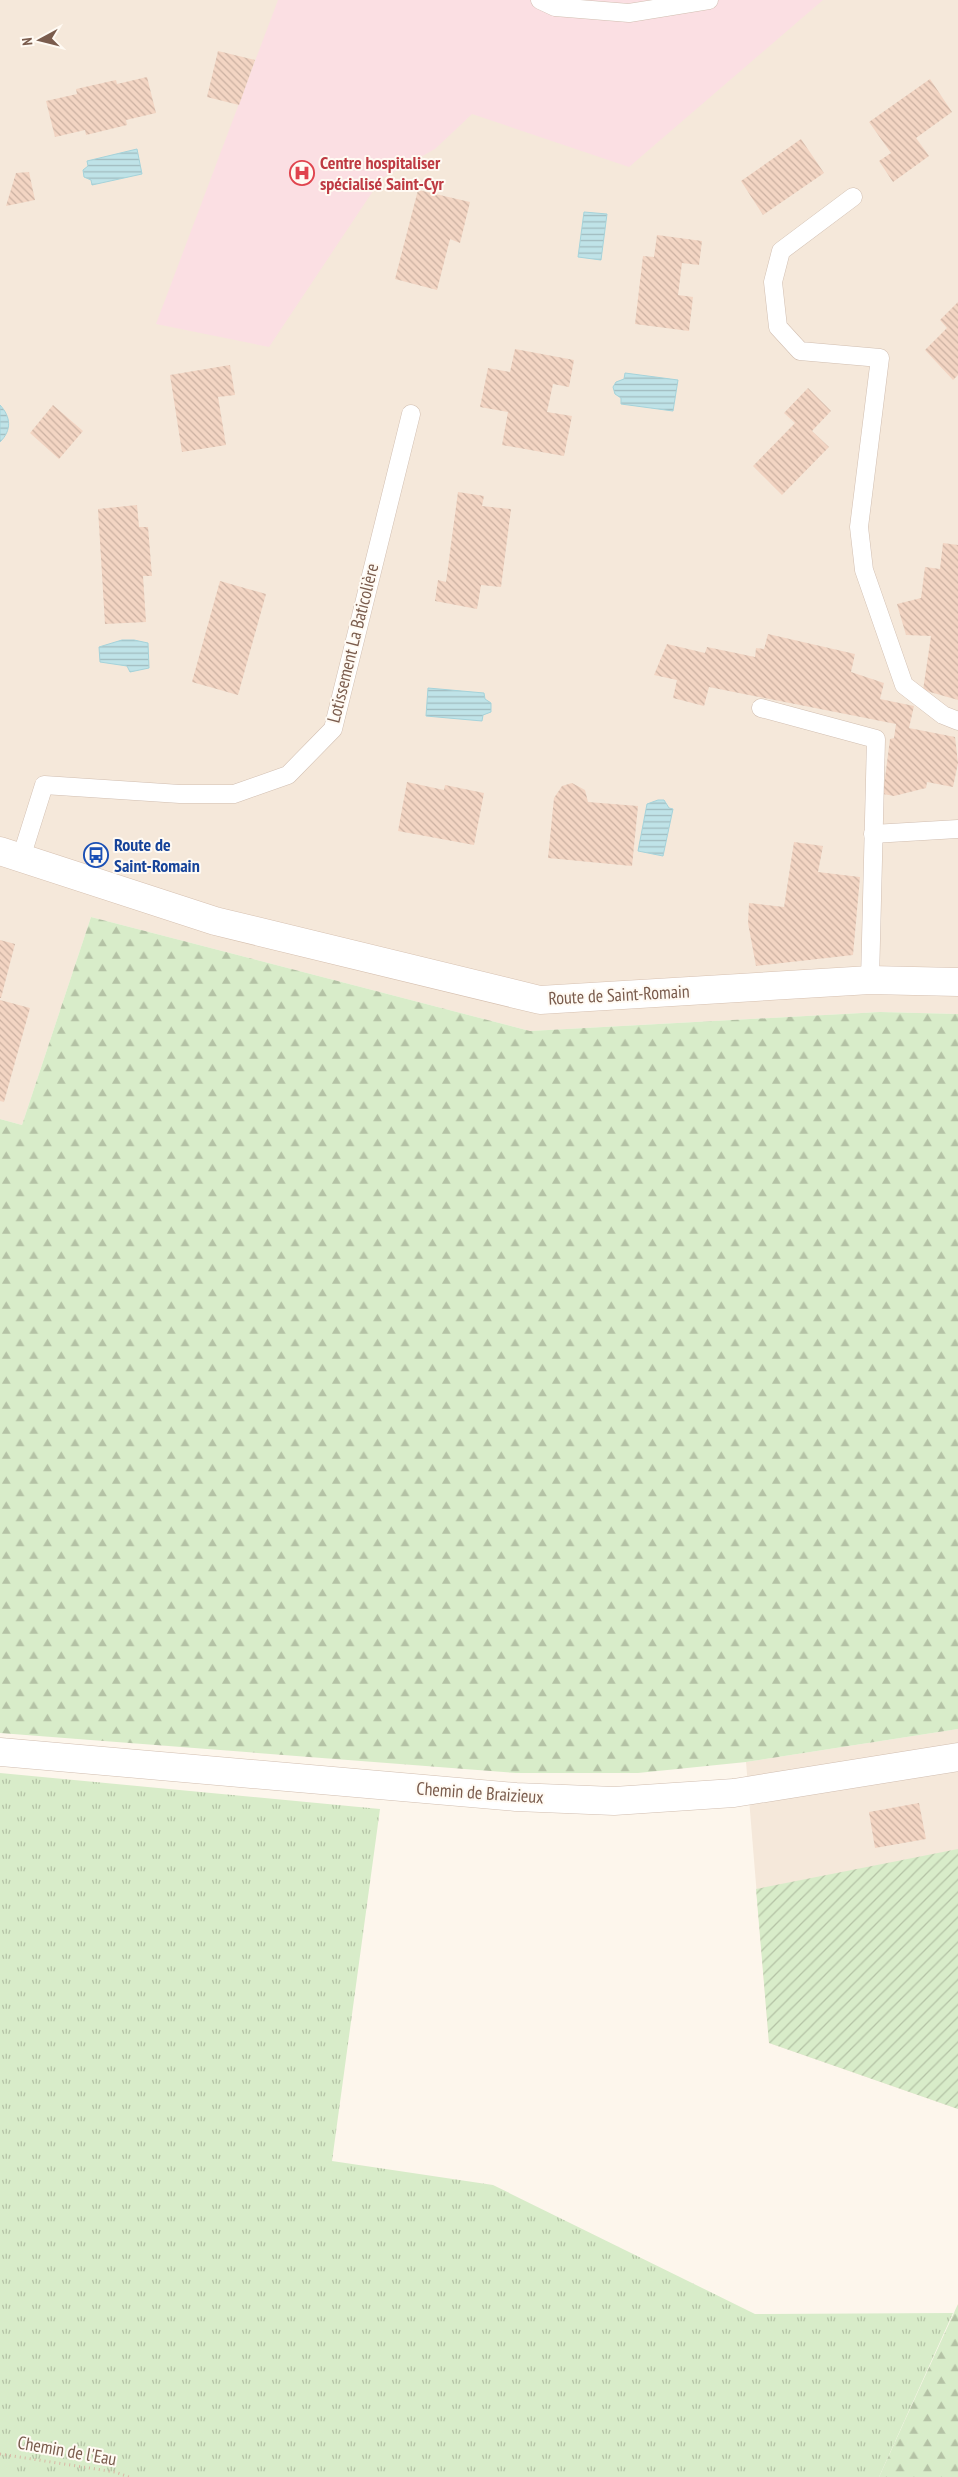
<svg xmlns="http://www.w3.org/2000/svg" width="958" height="2477" font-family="'PT Sans Narrow',sans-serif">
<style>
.residential{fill:#f5e8da}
.medical{fill:#fbdfe3}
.grass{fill:url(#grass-tufts)}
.forest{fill:url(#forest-firs)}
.garden{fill:url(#garden-furrows)}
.water{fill:url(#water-rules);stroke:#a5d3da}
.building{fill:url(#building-back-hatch)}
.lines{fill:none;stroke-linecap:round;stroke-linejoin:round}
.lane-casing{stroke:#d1beb0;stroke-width:19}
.street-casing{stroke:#d1beb0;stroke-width:29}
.secondary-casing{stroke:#d6c0b0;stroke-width:29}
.path{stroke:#d9b8a5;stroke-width:3;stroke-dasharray:1 4;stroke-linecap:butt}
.lane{stroke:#fff;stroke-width:18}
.street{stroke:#fff;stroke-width:28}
.secondary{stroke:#fff;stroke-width:28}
.labels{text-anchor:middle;stroke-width:4;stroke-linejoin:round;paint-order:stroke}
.health-label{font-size:18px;font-weight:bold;fill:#be3a42;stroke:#fffaf3;text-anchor:start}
.street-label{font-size:18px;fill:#7a5c4d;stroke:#fffaf3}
.transit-label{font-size:18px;font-weight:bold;fill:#164399;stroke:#fffaf3;text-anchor:start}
</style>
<defs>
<pattern id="grass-tufts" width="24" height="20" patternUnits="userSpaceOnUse" patternTransform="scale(1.25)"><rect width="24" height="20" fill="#d8ecc9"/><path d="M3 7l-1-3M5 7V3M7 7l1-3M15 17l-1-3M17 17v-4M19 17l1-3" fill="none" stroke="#b4c2a5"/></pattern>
<pattern id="forest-firs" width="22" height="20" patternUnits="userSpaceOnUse" patternTransform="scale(1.25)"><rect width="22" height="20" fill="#d8ecc9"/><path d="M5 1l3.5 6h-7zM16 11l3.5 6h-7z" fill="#b4c2a5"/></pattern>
<pattern id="garden-furrows" width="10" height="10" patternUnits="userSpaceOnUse" patternTransform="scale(1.25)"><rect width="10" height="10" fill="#d8ecc9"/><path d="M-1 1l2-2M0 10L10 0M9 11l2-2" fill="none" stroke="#b4c2a5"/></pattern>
<pattern id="water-rules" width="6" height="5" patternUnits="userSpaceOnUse" patternTransform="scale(1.25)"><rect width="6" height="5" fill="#bfe3e8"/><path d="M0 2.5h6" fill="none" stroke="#a0bbbe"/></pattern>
<pattern id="building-back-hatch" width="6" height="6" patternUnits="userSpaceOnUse" patternTransform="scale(1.25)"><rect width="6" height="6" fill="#f3d5c3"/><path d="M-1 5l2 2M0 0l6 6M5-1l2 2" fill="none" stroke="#cab0a1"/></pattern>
</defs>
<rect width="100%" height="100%" fill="#fdf6ec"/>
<g class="residential">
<path d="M0,0H958V1014L880,1012L530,1031L91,917L22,1125L0,1119Z"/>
<path d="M958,1729V2109L769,2043L746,1762Z"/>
</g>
<path class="medical" d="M278,0H823L629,167L472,114L435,149L381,179L269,347L156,324Z"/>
<path class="grass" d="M0,1773L380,1809L332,2161L493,2185L755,2314L953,2313L879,2477H0Z"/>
<g class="forest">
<path d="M91,917L530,1031L880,1012L958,1014V1729L746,1762L638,1773H516L0,1733V1119L22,1125Z"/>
<path d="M958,2304V2477H879Z"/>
</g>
<path class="garden" d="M958,1849V2109L769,2043L756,1889Z"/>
<g class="water">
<path d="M137,149L142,174L92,185L91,180L84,177L83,170L88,166L87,161Z"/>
<path d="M584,212L607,214L601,260L578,257Z"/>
<path d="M625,373L678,380L673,411L621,404V398L615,394L613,387L616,382L624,379Z"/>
<path d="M0,405C11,417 12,430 0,442Z"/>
<path d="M122,640H134L148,643L149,668L130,672L127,666L100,662L99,647Z"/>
<path d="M428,688L484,693L485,699L491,703V712L483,715L482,721L426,716Z"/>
<path d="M658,800H664L669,808L673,809L663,856L638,851L647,804Z"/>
</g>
<g class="building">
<path d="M218,51L255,60L239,105L207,97Z"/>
<path d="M147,77L156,113L126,120L127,125L86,135L85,130L55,137L46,101L77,94L76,89L116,80L117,84Z"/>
<path d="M930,79L952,112L916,138L929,156L893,182L879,161L891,153L869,122Z"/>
<path d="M801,139L824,173L763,215L741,181Z"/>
<path d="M29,172L35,200L6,206L16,173Z"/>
<path d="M418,190L470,202L460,243L450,239L437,290L395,279Z"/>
<path d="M657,235L702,241L699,265L682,263L678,295L693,297L689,331L635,324L643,256L654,257Z"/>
<path d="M958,302V375L953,380L925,350L947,328L940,320Z"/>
<path d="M515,349L574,360L569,387L553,384L547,412L572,416L564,456L502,445L508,412L480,407L488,368L510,372Z"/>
<path d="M230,365L235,395L218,397L226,445L182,452L170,375Z"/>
<path d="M808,388L831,411L812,431L829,447L782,495L753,466L795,423L784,413Z"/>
<path d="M53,405L83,431L59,459L30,433Z"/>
<path d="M458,492L484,496L482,506L511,509L501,587L481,585L477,609L435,601L438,580L446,582Z"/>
<path d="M137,505L139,527H148L152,576H143L146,622L105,624L98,509Z"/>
<path d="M943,543L958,545V700L923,690L931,636L906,635L897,604L921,598L925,567L940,569Z"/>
<path d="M220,581L266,594L238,695L192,682Z"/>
<path d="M768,634L855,654L851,672L884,683L880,699L914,706L909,728L955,737L958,763L953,787L927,782L926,788L894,796L883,794L890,739L894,738L896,724L709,687L704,706L673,698L677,680L654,675L667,644L705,653L707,647L755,657L756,648L764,649Z"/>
<path d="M407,782L444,790L445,785L484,793L474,845L398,831Z"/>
<path d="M572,783L585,790L588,802L638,806L632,866L548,858L554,798L562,786Z"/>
<path d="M794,842L823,846L818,872L860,877L853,955L756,966L748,923L749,903L784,907Z"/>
<path d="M0,940L15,944L1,998H0Z"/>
<path d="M0,1000L30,1008L4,1102L0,1101Z"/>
<path d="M919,1803L926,1839L875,1848L869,1812Z"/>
</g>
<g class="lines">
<defs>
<g id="lane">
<path d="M540,0L555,7L629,13L709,0"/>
<path d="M853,197L781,251L773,282L778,327L800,351L880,358L859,527L864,570L904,685L943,715L958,721"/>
<path d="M761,708L876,739L870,980"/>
<path d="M873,834L958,829"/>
<path d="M21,858L44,785L180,794H234L288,775L333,729L411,414"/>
</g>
<path id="street" d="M0,1752L516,1797L614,1801L734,1793L958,1757"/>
<path id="secondary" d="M0,851L215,921L540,1000L870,980L958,982"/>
</defs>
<use href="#lane" class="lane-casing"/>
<use href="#street" class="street-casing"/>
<use href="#secondary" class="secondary-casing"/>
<path class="path" d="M0,2454L115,2472L129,2477"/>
<use href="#lane" class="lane"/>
<use href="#street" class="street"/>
<use href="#secondary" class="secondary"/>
</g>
<defs>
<symbol id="hospital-ring" viewBox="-11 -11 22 22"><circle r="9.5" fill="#fffaf3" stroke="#e0444e" stroke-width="1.5"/><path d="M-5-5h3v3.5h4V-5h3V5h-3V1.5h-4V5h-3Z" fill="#e0444e"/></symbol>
<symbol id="bus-ring" viewBox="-11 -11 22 22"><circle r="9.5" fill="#fffaf3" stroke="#1a4fb4" stroke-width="1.5"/><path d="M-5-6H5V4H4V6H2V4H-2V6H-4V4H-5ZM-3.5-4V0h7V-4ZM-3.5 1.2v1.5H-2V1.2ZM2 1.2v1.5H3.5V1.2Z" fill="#1a4fb4"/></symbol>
</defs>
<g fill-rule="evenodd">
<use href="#hospital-ring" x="288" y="159" width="28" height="28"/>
<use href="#bus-ring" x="82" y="841" width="28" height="28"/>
</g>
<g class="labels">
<g class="health-label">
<text x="320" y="169">Centre hospitaliser<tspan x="320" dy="21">spécialisé Saint-Cyr</tspan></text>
</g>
<g class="street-label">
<text transform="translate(353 643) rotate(-76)" y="6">Lotissement La Baticolière</text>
<text transform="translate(619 995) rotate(-3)" y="6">Route de Saint-Romain</text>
<text transform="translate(480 1793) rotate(4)" y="6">Chemin de Braizieux</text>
<text transform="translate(67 2451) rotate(10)" y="6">Chemin de l'Eau</text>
</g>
<g class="transit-label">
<text x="114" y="851">Route de<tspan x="114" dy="21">Saint-Romain</tspan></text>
</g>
</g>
<g transform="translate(40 40) rotate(263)" stroke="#fffaf3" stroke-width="4" paint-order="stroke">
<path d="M0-4L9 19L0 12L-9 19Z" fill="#7a5c4d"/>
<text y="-8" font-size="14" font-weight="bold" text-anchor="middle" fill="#7a5c4d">N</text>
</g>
</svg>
